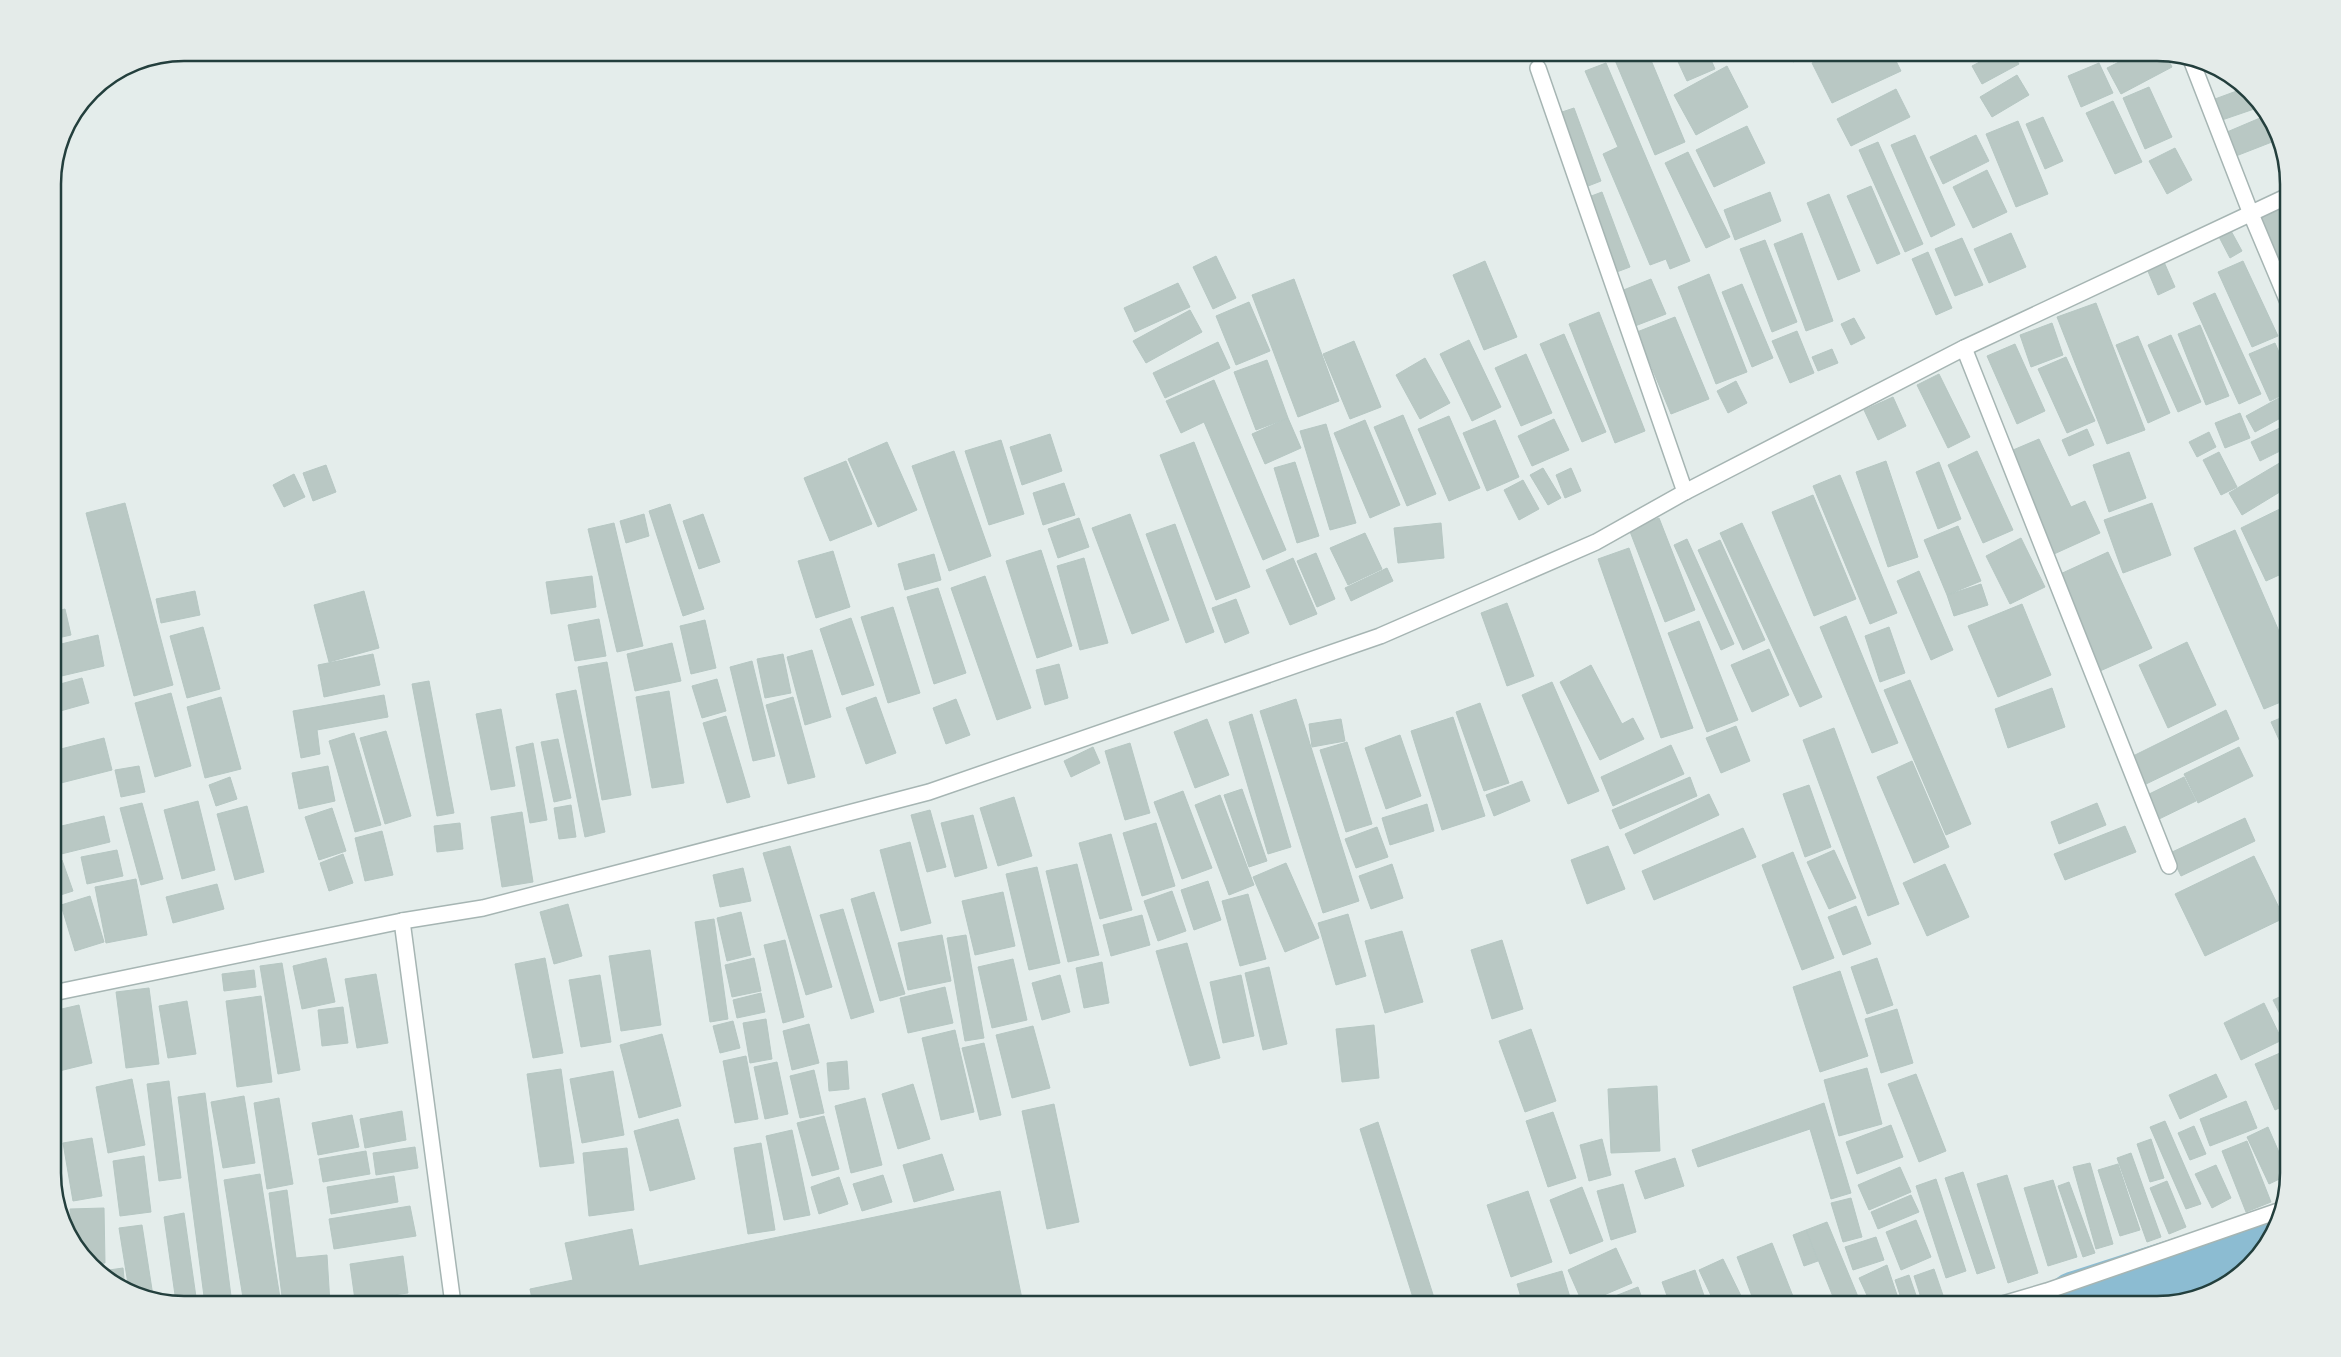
<svg xmlns="http://www.w3.org/2000/svg" width="2341" height="1357" font-family="'Public Sans',sans-serif">
<style>
.lines{fill:none;stroke-linecap:round;stroke-linejoin:round}
.river{stroke:#8cbcd2;stroke-width:66}
.building{fill:#b9c8c4;stroke:#b6c7c3}
.street-casing{stroke:#a6b5b3;stroke-width:18}
.street{stroke:#fff;stroke-width:15}
.rim{fill:none;stroke:#233f3d;stroke-width:2.5}
</style>
<rect width="100%" height="100%" fill="#e4edeb"/>
<g class="lines">
<path class="river" d="M2077,1304L2266,1243"/>
</g>
<g class="building">
<path d="M1612,53H1648L1685,142L1655,155Z"/>
<path d="M1674,53H1708L1715,69L1687,81Z"/>
<path d="M1789,53H1814L1793,62Z"/>
<path d="M1834,53H1892L1901,71L1832,103L1812,63Z"/>
<path d="M1997,53H2012L2019,64L1982,84L1972,66Z"/>
<path d="M2108,53H2134L2113,62Z"/>
<path d="M2137,53H2156L2166,55L2172,67L2121,94L2107,68Z"/>
<path d="M1606,63L1690,261L1670,269L1666,259L1650,265L1603,154L1618,147L1585,71Z"/>
<path d="M2099,63L2113,93L2081,107L2068,76Z"/>
<path d="M1727,66L1748,107L1696,135L1674,95Z"/>
<path d="M2017,75L2029,95L1992,117L1980,97Z"/>
<path d="M2149,87L2172,137L2145,149L2123,98Z"/>
<path d="M1896,89L1910,117L1851,146L1837,119Z"/>
<path d="M2242,89L2260,107L2222,120L2215,99Z"/>
<path d="M2113,101L2142,162L2115,174L2086,113Z"/>
<path d="M1574,108L1601,181L1583,188L1556,114Z"/>
<path d="M2267,115L2277,140L2236,156L2227,132Z"/>
<path d="M2043,117L2063,161L2045,169L2026,124Z"/>
<path d="M2018,121L2048,194L2016,207L1986,134Z"/>
<path d="M1747,126L1765,163L1714,187L1696,150Z"/>
<path d="M1915,135L1955,225L1931,237L1891,145Z"/>
<path d="M1976,135L1989,161L1943,184L1930,157Z"/>
<path d="M1878,142L1923,244L1905,252L1859,150Z"/>
<path d="M2175,148L2192,180L2167,194L2149,161Z"/>
<path d="M1688,152L1730,237L1706,248L1665,163Z"/>
<path d="M1987,170L2007,212L1973,228L1953,187Z"/>
<path d="M1871,186L1900,254L1877,264L1847,196Z"/>
<path d="M1602,192L1630,267L1614,273L1586,198Z"/>
<path d="M1770,192L1781,221L1735,240L1724,210Z"/>
<path d="M1829,194L1860,271L1838,280L1807,203Z"/>
<path d="M2288,203V259L2279,263L2258,217Z"/>
<path d="M2230,229L2242,251L2230,258L2218,235Z"/>
<path d="M1802,233L1833,321L1806,331L1774,244Z"/>
<path d="M2011,233L2026,267L1989,283L1974,249Z"/>
<path d="M1962,238L1983,285L1955,296L1935,249Z"/>
<path d="M1765,240L1797,322L1772,332L1740,249Z"/>
<path d="M1928,252L1952,308L1936,315L1912,259Z"/>
<path d="M1216,256L1236,298L1213,309L1193,267Z"/>
<path d="M1485,261L1517,337L1484,350L1453,275Z"/>
<path d="M2243,261L2278,336L2252,347L2218,272Z"/>
<path d="M2164,262L2175,287L2158,295L2147,269Z"/>
<path d="M1709,274L1747,372L1716,384L1678,287Z"/>
<path d="M1294,279L1339,401L1298,417L1252,295Z"/>
<path d="M1651,279L1666,314L1635,326L1621,291Z"/>
<path d="M1178,283L1190,307L1135,332L1124,308Z"/>
<path d="M1742,284L1773,358L1752,367L1722,292Z"/>
<path d="M2215,293L2261,394L2239,404L2193,303Z"/>
<path d="M1249,302L1270,351L1236,365L1216,316Z"/>
<path d="M2096,303L2145,430L2107,444L2057,317Z"/>
<path d="M1190,310L1202,332L1146,363L1133,341Z"/>
<path d="M1599,312L1645,431L1615,443L1569,324Z"/>
<path d="M1675,317L1709,399L1671,414L1637,332Z"/>
<path d="M1854,318L1865,338L1851,345L1841,324Z"/>
<path d="M2052,323L2063,355L2031,367L2020,335Z"/>
<path d="M2200,325L2229,396L2206,405L2178,334Z"/>
<path d="M1797,331L1814,373L1790,383L1772,341Z"/>
<path d="M1564,334L1606,432L1582,442L1540,344Z"/>
<path d="M2171,335L2201,402L2178,412L2148,345Z"/>
<path d="M2138,336L2170,413L2148,423L2116,345Z"/>
<path d="M1469,340L1501,407L1472,421L1440,354Z"/>
<path d="M1354,341L1381,407L1350,419L1323,354Z"/>
<path d="M1218,342L1230,368L1165,398L1153,373Z"/>
<path d="M2275,343L2288,373V392L2270,401L2249,354Z"/>
<path d="M2015,344L2045,411L2017,424L1987,356Z"/>
<path d="M1832,349L1838,363L1818,371L1812,357Z"/>
<path d="M1526,354L1552,413L1521,426L1495,368Z"/>
<path d="M2066,357L2095,421L2067,433L2038,369Z"/>
<path d="M1425,358L1450,403L1420,419L1396,375Z"/>
<path d="M1267,360L1288,418L1256,430L1234,372Z"/>
<path d="M1939,374L1970,437L1948,448L1917,385Z"/>
<path d="M1214,380L1286,550L1263,560L1204,422L1181,433L1166,401Z"/>
<path d="M1736,381L1747,403L1728,413L1717,391Z"/>
<path d="M2288,393V414L2255,432L2246,416Z"/>
<path d="M1893,397L1906,426L1878,440L1864,410Z"/>
<path d="M2240,413L2250,438L2225,448L2215,423Z"/>
<path d="M1403,415L1436,494L1407,506L1374,427Z"/>
<path d="M1449,416L1480,488L1449,501L1418,429Z"/>
<path d="M1288,418L1301,448L1265,464L1252,434Z"/>
<path d="M1554,419L1569,450L1532,466L1518,436Z"/>
<path d="M1365,420L1400,505L1370,518L1334,433Z"/>
<path d="M1495,420L1519,477L1487,491L1463,433Z"/>
<path d="M1326,424L1356,523L1330,530L1300,431Z"/>
<path d="M2288,424V447L2260,461L2251,442Z"/>
<path d="M2087,429L2094,445L2069,456L2062,440Z"/>
<path d="M2209,432L2216,447L2197,457L2189,442Z"/>
<path d="M1050,434L1062,471L1022,485L1010,447Z"/>
<path d="M2039,439L2071,507L2085,501L2100,533L2054,554L2006,453Z"/>
<path d="M1001,440L1024,514L989,525L965,451Z"/>
<path d="M887,442L917,510L878,527L848,459Z"/>
<path d="M1194,442L1250,587L1216,600L1160,455Z"/>
<path d="M954,451L991,556L949,571L912,466Z"/>
<path d="M1977,451L2013,530L1983,543L1948,465Z"/>
<path d="M2129,452L2146,498L2109,512L2093,465Z"/>
<path d="M2219,452L2237,487L2221,495L2203,460Z"/>
<path d="M2288,458V487L2242,515L2229,493Z"/>
<path d="M846,461L872,524L830,541L804,478Z"/>
<path d="M1886,461L1918,557L1888,567L1856,472Z"/>
<path d="M1295,462L1319,536L1297,543L1274,468Z"/>
<path d="M1939,462L1961,519L1938,529L1916,472Z"/>
<path d="M326,465L336,492L313,501L303,473Z"/>
<path d="M1543,468L1561,498L1548,505L1530,475Z"/>
<path d="M1571,468L1581,491L1565,498L1556,475Z"/>
<path d="M294,474L305,497L284,507L273,485Z"/>
<path d="M1840,475L1897,613L1870,624L1813,486Z"/>
<path d="M1523,480L1539,509L1519,520L1504,490Z"/>
<path d="M1064,483L1075,515L1043,525L1033,493Z"/>
<path d="M1813,495L1856,599L1814,616L1772,512Z"/>
<path d="M125,503L173,685L134,696L86,513Z"/>
<path d="M2152,503L2171,555L2123,573L2104,520Z"/>
<path d="M670,504L704,609L683,616L649,511Z"/>
<path d="M2288,505V571L2266,581L2241,528Z"/>
<path d="M644,514L649,536L626,543L620,521Z"/>
<path d="M703,514L720,562L699,569L683,521Z"/>
<path d="M1130,514L1169,620L1132,634L1092,528Z"/>
<path d="M1079,518L1089,547L1058,558L1048,529Z"/>
<path d="M1659,518L1695,610L1665,622L1629,529Z"/>
<path d="M614,523L643,646L617,652L588,529Z"/>
<path d="M1441,523L1444,558L1398,563L1394,528Z"/>
<path d="M1742,523L1822,697L1800,707L1720,533Z"/>
<path d="M1175,524L1214,632L1186,643L1146,534Z"/>
<path d="M1958,526L1981,581L1947,595L1924,540Z"/>
<path d="M2235,530L2288,652V699L2264,709L2194,548Z"/>
<path d="M1365,533L1382,569L1348,585L1330,548Z"/>
<path d="M2021,538L2045,587L2010,604L1986,556Z"/>
<path d="M1687,539L1734,644L1721,650L1674,545Z"/>
<path d="M1720,540L1765,640L1743,650L1698,550Z"/>
<path d="M1629,548L1693,728L1661,738L1598,559Z"/>
<path d="M1041,550L1072,646L1037,658L1006,561Z"/>
<path d="M833,551L850,607L816,618L798,561Z"/>
<path d="M2108,552L2152,648L2100,671L2056,576Z"/>
<path d="M1316,553L1335,599L1317,607L1297,561Z"/>
<path d="M934,554L941,580L905,590L898,564Z"/>
<path d="M1084,558L1108,643L1080,650L1057,566Z"/>
<path d="M1293,558L1317,614L1290,625L1266,570Z"/>
<path d="M1387,568L1393,581L1351,601L1345,588Z"/>
<path d="M1919,571L1953,650L1931,660L1897,581Z"/>
<path d="M592,576L596,607L551,614L546,582Z"/>
<path d="M985,576L1031,708L997,720L951,588Z"/>
<path d="M1981,584L1988,605L1954,616L1947,595Z"/>
<path d="M938,588L966,673L934,684L907,597Z"/>
<path d="M195,591L200,615L161,623L156,599Z"/>
<path d="M364,591L379,648L329,662L314,605Z"/>
<path d="M1236,599L1249,633L1225,643L1212,608Z"/>
<path d="M1507,603L1534,676L1507,686L1481,613Z"/>
<path d="M2022,604L2051,675L1998,697L1968,626Z"/>
<path d="M893,607L920,693L888,703L861,617Z"/>
<path d="M65,609L71,635L53,639V612Z"/>
<path d="M1846,616L1898,743L1872,753L1820,627Z"/>
<path d="M851,618L874,685L842,695L820,629Z"/>
<path d="M599,619L606,656L575,661L568,625Z"/>
<path d="M705,620L716,668L691,674L680,626Z"/>
<path d="M1699,621L1738,720L1707,732L1668,633Z"/>
<path d="M203,627L220,689L187,698L170,636Z"/>
<path d="M1889,627L1905,673L1880,682L1865,636Z"/>
<path d="M98,635L104,666L53,678V646Z"/>
<path d="M2187,642L2216,705L2168,728L2139,665Z"/>
<path d="M672,643L681,681L635,691L627,654Z"/>
<path d="M1769,649L1789,695L1752,712L1731,665Z"/>
<path d="M812,650L831,717L805,725L787,657Z"/>
<path d="M373,654L380,685L324,697L318,665Z"/>
<path d="M783,654L791,693L765,698L757,659Z"/>
<path d="M752,661L775,756L753,761L730,667Z"/>
<path d="M607,662L631,795L602,800L578,667Z"/>
<path d="M1059,664L1068,698L1045,705L1036,670Z"/>
<path d="M1591,665L1622,724L1633,718L1644,739L1600,760L1560,682Z"/>
<path d="M82,678L89,703L53,713V686Z"/>
<path d="M717,679L726,711L702,718L692,686Z"/>
<path d="M1910,680L1971,824L1946,835L1884,690Z"/>
<path d="M429,681L454,813L437,816L412,684Z"/>
<path d="M1552,682L1599,791L1568,804L1522,695Z"/>
<path d="M2052,688L2065,727L2008,748L1995,709Z"/>
<path d="M576,690L605,832L585,837L556,694Z"/>
<path d="M669,691L684,783L652,788L636,697Z"/>
<path d="M171,693L191,766L155,777L135,703Z"/>
<path d="M384,695L388,717L317,730L320,754L301,758L293,711Z"/>
<path d="M221,697L241,769L205,778L187,707Z"/>
<path d="M793,697L815,777L788,784L766,705Z"/>
<path d="M876,697L896,753L866,764L846,708Z"/>
<path d="M956,699L970,735L946,744L933,708Z"/>
<path d="M1296,699L1359,901L1323,913L1260,711Z"/>
<path d="M1480,703L1509,783L1484,791L1456,712Z"/>
<path d="M501,709L515,786L491,790L476,714Z"/>
<path d="M2226,710L2239,739L2144,785L2131,757Z"/>
<path d="M1252,714L1291,847L1268,854L1229,722Z"/>
<path d="M2288,715V757H2287L2271,722Z"/>
<path d="M726,716L750,797L727,803L703,723Z"/>
<path d="M1453,717L1485,816L1442,830L1411,731Z"/>
<path d="M1207,719L1229,775L1195,788L1174,732Z"/>
<path d="M1341,719L1345,741L1312,747L1309,724Z"/>
<path d="M1736,726L1750,761L1721,773L1706,738Z"/>
<path d="M1834,728L1899,904L1868,916L1803,740Z"/>
<path d="M386,731L411,816L385,824L360,738Z"/>
<path d="M354,733L381,825L355,832L329,741Z"/>
<path d="M1400,735L1421,796L1386,809L1365,748Z"/>
<path d="M104,738L112,770L53,785V751Z"/>
<path d="M558,739L571,798L554,802L541,742Z"/>
<path d="M1347,742L1372,824L1346,832L1320,750Z"/>
<path d="M533,743L547,820L530,823L516,747Z"/>
<path d="M1130,743L1150,813L1125,820L1105,751Z"/>
<path d="M1671,745L1684,774L1613,806L1601,777Z"/>
<path d="M1093,747L1100,763L1071,777L1064,761Z"/>
<path d="M2239,747L2253,776L2198,803L2184,774Z"/>
<path d="M1912,761L1949,847L1914,863L1877,777Z"/>
<path d="M139,766L145,792L121,797L115,770Z"/>
<path d="M328,766L335,801L299,809L292,773Z"/>
<path d="M230,777L237,799L216,806L209,785Z"/>
<path d="M1690,777L1697,796L1620,829L1612,810Z"/>
<path d="M2184,777L2196,801L2155,821L2143,797Z"/>
<path d="M1522,781L1530,801L1494,816L1486,795Z"/>
<path d="M1809,785L1831,847L1805,857L1783,794Z"/>
<path d="M1242,789L1267,861L1249,867L1224,795Z"/>
<path d="M1183,791L1212,868L1182,879L1154,802Z"/>
<path d="M1709,794L1719,815L1634,854L1625,834Z"/>
<path d="M1220,795L1254,885L1229,895L1195,805Z"/>
<path d="M1014,797L1032,856L998,866L980,808Z"/>
<path d="M198,801L215,870L182,879L164,810Z"/>
<path d="M142,803L163,879L141,885L120,808Z"/>
<path d="M2097,803L2106,825L2059,844L2051,822Z"/>
<path d="M1427,804L1434,831L1390,845L1382,818Z"/>
<path d="M571,805L576,837L559,839L554,808Z"/>
<path d="M247,806L264,872L235,880L217,814Z"/>
<path d="M332,808L346,851L319,860L305,817Z"/>
<path d="M930,810L946,867L927,872L911,815Z"/>
<path d="M522,812L533,882L502,887L491,817Z"/>
<path d="M973,815L987,868L955,877L941,823Z"/>
<path d="M104,816L110,842L53,856V828Z"/>
<path d="M2245,818L2255,841L2181,876L2170,853Z"/>
<path d="M460,823L463,849L437,852L434,826Z"/>
<path d="M1156,823L1175,886L1142,896L1123,833Z"/>
<path d="M2125,826L2136,852L2065,880L2054,854Z"/>
<path d="M1377,827L1388,857L1356,868L1345,839Z"/>
<path d="M1743,828L1756,857L1654,900L1642,871Z"/>
<path d="M382,831L393,875L365,881L355,838Z"/>
<path d="M1111,834L1132,910L1100,919L1079,843Z"/>
<path d="M910,842L931,923L901,931L880,850Z"/>
<path d="M790,846L832,987L806,995L763,853Z"/>
<path d="M1608,846L1625,889L1587,904L1571,860Z"/>
<path d="M117,850L123,876L87,884L81,857Z"/>
<path d="M1834,850L1856,898L1829,909L1807,862Z"/>
<path d="M1793,852L1834,958L1802,970L1762,865Z"/>
<path d="M343,854L353,883L329,891L320,863Z"/>
<path d="M2254,856L2284,918L2205,956L2175,894Z"/>
<path d="M62,860L73,891L54,897L53,863Z"/>
<path d="M1286,863L1319,938L1285,952L1253,877Z"/>
<path d="M1077,864L1099,955L1068,962L1046,871Z"/>
<path d="M1392,864L1403,898L1371,909L1359,876Z"/>
<path d="M1945,864L1969,917L1927,936L1903,883Z"/>
<path d="M1037,867L1060,963L1029,970L1006,874Z"/>
<path d="M743,868L751,901L720,907L713,875Z"/>
<path d="M136,879L147,935L106,943L95,887Z"/>
<path d="M1208,881L1221,920L1194,930L1181,890Z"/>
<path d="M217,884L224,909L173,923L166,897Z"/>
<path d="M1172,891L1186,931L1158,941L1144,901Z"/>
<path d="M874,892L905,994L880,1001L851,899Z"/>
<path d="M1003,892L1015,946L975,955L962,901Z"/>
<path d="M1248,894L1266,959L1240,966L1222,901Z"/>
<path d="M90,896L104,942L75,951L61,905Z"/>
<path d="M568,904L582,956L554,964L540,912Z"/>
<path d="M1856,906L1871,944L1843,955L1828,917Z"/>
<path d="M843,909L874,1012L851,1019L820,915Z"/>
<path d="M741,912L751,955L727,961L717,918Z"/>
<path d="M1348,914L1366,976L1336,985L1318,923Z"/>
<path d="M1142,915L1150,945L1111,956L1103,925Z"/>
<path d="M714,919L728,1019L710,1022L695,922Z"/>
<path d="M1402,931L1423,1002L1385,1013L1365,941Z"/>
<path d="M942,935L951,981L908,990L898,943Z"/>
<path d="M966,935L984,1038L965,1041L947,938Z"/>
<path d="M785,940L804,1017L783,1023L764,945Z"/>
<path d="M1502,940L1523,1009L1492,1019L1471,950Z"/>
<path d="M1187,943L1220,1058L1190,1066L1156,951Z"/>
<path d="M650,950L661,1025L621,1031L609,956Z"/>
<path d="M326,958L335,1002L302,1009L293,966Z"/>
<path d="M545,958L563,1053L533,1058L515,964Z"/>
<path d="M754,958L761,991L732,997L725,965Z"/>
<path d="M1877,958L1893,1005L1867,1014L1851,967Z"/>
<path d="M1013,959L1027,1020L992,1028L978,967Z"/>
<path d="M1102,962L1109,1003L1084,1008L1076,968Z"/>
<path d="M282,963L300,1070L278,1074L260,966Z"/>
<path d="M1269,967L1287,1044L1263,1050L1245,973Z"/>
<path d="M254,970L256,987L224,991L222,974Z"/>
<path d="M1840,971L1868,1056L1820,1072L1793,987Z"/>
<path d="M376,974L388,1043L357,1048L345,979Z"/>
<path d="M600,975L611,1042L581,1047L569,980Z"/>
<path d="M1060,975L1070,1012L1042,1020L1032,983Z"/>
<path d="M1241,975L1254,1036L1223,1043L1210,982Z"/>
<path d="M945,987L953,1023L908,1033L900,998Z"/>
<path d="M149,988L159,1064L126,1068L116,992Z"/>
<path d="M761,993L765,1012L737,1018L733,1000Z"/>
<path d="M2288,993V1030L2273,1000Z"/>
<path d="M261,996L272,1082L237,1087L226,1001Z"/>
<path d="M187,1001L196,1054L168,1058L159,1006Z"/>
<path d="M2264,1003L2282,1040L2241,1060L2224,1023Z"/>
<path d="M79,1005L92,1063L55,1072L53,1061V1011Z"/>
<path d="M343,1007L348,1043L322,1046L318,1010Z"/>
<path d="M1897,1009L1913,1063L1881,1073L1865,1019Z"/>
<path d="M766,1019L772,1059L750,1063L743,1023Z"/>
<path d="M733,1021L740,1048L720,1053L713,1026Z"/>
<path d="M809,1024L819,1063L792,1070L783,1031Z"/>
<path d="M1374,1025L1379,1078L1342,1082L1336,1029Z"/>
<path d="M1033,1026L1050,1088L1012,1098L996,1035Z"/>
<path d="M1531,1029L1556,1101L1525,1112L1499,1041Z"/>
<path d="M955,1030L974,1112L941,1120L922,1038Z"/>
<path d="M662,1034L681,1106L639,1118L620,1045Z"/>
<path d="M984,1043L1001,1115L980,1120L962,1048Z"/>
<path d="M2280,1053L2288,1072V1104L2275,1110L2255,1064Z"/>
<path d="M746,1056L758,1119L735,1123L723,1061Z"/>
<path d="M847,1061L849,1089L829,1091L827,1063Z"/>
<path d="M777,1062L788,1114L765,1119L754,1067Z"/>
<path d="M1867,1068L1882,1124L1839,1136L1824,1080Z"/>
<path d="M561,1069L574,1163L540,1167L527,1074Z"/>
<path d="M814,1070L824,1113L800,1118L790,1076Z"/>
<path d="M613,1071L624,1135L582,1143L570,1079Z"/>
<path d="M1916,1074L1946,1151L1919,1162L1888,1084Z"/>
<path d="M2216,1074L2227,1097L2180,1119L2169,1095Z"/>
<path d="M132,1079L145,1145L108,1153L96,1087Z"/>
<path d="M169,1081L181,1178L159,1181L147,1084Z"/>
<path d="M913,1084L930,1139L898,1149L882,1094Z"/>
<path d="M1657,1086L1660,1151L1611,1153L1608,1089Z"/>
<path d="M205,1093L232,1304H205L178,1097Z"/>
<path d="M244,1096L255,1163L223,1168L211,1102Z"/>
<path d="M279,1098L293,1184L267,1189L254,1103Z"/>
<path d="M865,1098L882,1165L851,1173L835,1106Z"/>
<path d="M2246,1101L2257,1128L2210,1146L2200,1119Z"/>
<path d="M1824,1103L1851,1193L1831,1199L1810,1129L1698,1167L1692,1150Z"/>
<path d="M1054,1104L1079,1222L1047,1229L1022,1111Z"/>
<path d="M402,1111L406,1140L365,1148L360,1119Z"/>
<path d="M1553,1112L1576,1178L1548,1187L1526,1121Z"/>
<path d="M352,1115L359,1147L318,1155L312,1123Z"/>
<path d="M824,1116L839,1169L812,1176L797,1123Z"/>
<path d="M678,1119L695,1179L650,1191L634,1131Z"/>
<path d="M2165,1121L2201,1204L2186,1209L2150,1127Z"/>
<path d="M1378,1122L1436,1304H1415L1360,1129Z"/>
<path d="M1891,1125L1903,1157L1857,1174L1846,1142Z"/>
<path d="M2194,1126L2206,1154L2190,1160L2178,1133Z"/>
<path d="M2268,1127L2288,1173V1175L2269,1184L2247,1137Z"/>
<path d="M792,1130L810,1215L784,1220L766,1136Z"/>
<path d="M92,1138L102,1196L73,1201L63,1143Z"/>
<path d="M1602,1139L1611,1175L1589,1181L1580,1145Z"/>
<path d="M2151,1139L2164,1178L2150,1182L2137,1144Z"/>
<path d="M2247,1141L2271,1202L2246,1212L2222,1151Z"/>
<path d="M761,1143L775,1230L748,1234L734,1148Z"/>
<path d="M415,1147L418,1168L376,1175L373,1153Z"/>
<path d="M627,1148L634,1210L589,1216L583,1153Z"/>
<path d="M366,1151L370,1174L323,1182L319,1159Z"/>
<path d="M2131,1153L2161,1237L2147,1242L2117,1158Z"/>
<path d="M942,1154L954,1190L914,1202L903,1165Z"/>
<path d="M144,1156L151,1212L120,1216L113,1161Z"/>
<path d="M1675,1158L1684,1186L1645,1199L1635,1171Z"/>
<path d="M2090,1163L2113,1244L2096,1249L2073,1167Z"/>
<path d="M2118,1164L2140,1230L2120,1236L2098,1170Z"/>
<path d="M2216,1165L2231,1198L2212,1208L2195,1174Z"/>
<path d="M1900,1167L1911,1192L1869,1210L1858,1185Z"/>
<path d="M1963,1172L1995,1268L1977,1274L1945,1178Z"/>
<path d="M260,1174L281,1304H244L224,1180Z"/>
<path d="M883,1175L892,1202L862,1211L853,1184Z"/>
<path d="M2007,1175L2038,1273L2008,1283L1977,1184Z"/>
<path d="M394,1176L398,1202L331,1214L327,1187Z"/>
<path d="M839,1177L848,1204L819,1214L811,1187Z"/>
<path d="M1936,1179L1966,1271L1946,1278L1916,1186Z"/>
<path d="M2053,1180L2077,1257L2048,1266L2024,1188Z"/>
<path d="M2167,1181L2186,1227L2169,1234L2150,1188Z"/>
<path d="M2069,1182L2095,1253L2083,1257L2058,1186Z"/>
<path d="M1623,1184L1636,1232L1611,1240L1597,1191Z"/>
<path d="M1582,1187L1603,1241L1570,1254L1550,1200Z"/>
<path d="M287,1190L296,1258L327,1255L330,1304H283L269,1193Z"/>
<path d="M1000,1191L1023,1304H533L530,1289L573,1280L565,1243L632,1229L639,1266Z"/>
<path d="M1528,1191L1552,1262L1511,1277L1487,1205Z"/>
<path d="M1911,1195L1919,1212L1878,1229L1871,1212Z"/>
<path d="M1851,1198L1862,1237L1843,1242L1831,1203Z"/>
<path d="M410,1206L416,1236L334,1249L329,1219Z"/>
<path d="M104,1208L105,1263L94,1264L75,1246L71,1234L70,1209Z"/>
<path d="M184,1213L197,1304L176,1302L164,1217Z"/>
<path d="M1916,1220L1931,1257L1901,1270L1886,1232Z"/>
<path d="M1827,1222L1861,1304H1836L1806,1230Z"/>
<path d="M142,1225L153,1296L129,1290L119,1228Z"/>
<path d="M1806,1230L1818,1261L1804,1266L1793,1235Z"/>
<path d="M1876,1237L1884,1260L1853,1270L1845,1247Z"/>
<path d="M1772,1243L1796,1304H1755L1737,1257Z"/>
<path d="M1616,1248L1632,1283L1583,1304L1568,1270Z"/>
<path d="M403,1256L408,1293L355,1300L350,1264Z"/>
<path d="M1723,1259L1745,1304H1715L1699,1270Z"/>
<path d="M1887,1265L1900,1304H1871L1859,1278Z"/>
<path d="M123,1268L125,1289L119,1287L102,1271Z"/>
<path d="M1934,1269L1946,1304H1923L1914,1276Z"/>
<path d="M1695,1270L1707,1304H1670L1662,1282Z"/>
<path d="M1562,1271L1572,1304H1523L1517,1284Z"/>
<path d="M1909,1275L1919,1304H1903L1895,1280Z"/>
<path d="M1638,1287L1644,1304H1612L1610,1298Z"/>
<path d="M1507,1298L1509,1304H1483Z"/>
</g>
<g class="lines">
<defs>
<g id="street">
<path d="M2192,62L2251,214L2288,302"/>
<path d="M1538,68L1685,492"/>
<path d="M1964,348L2169,866"/>
<path d="M402,921L453,1304"/>
<path d="M53,993L402,921L483,908L929,792L1380,636L1596,542L1685,492L1964,348L2288,196"/>
<path d="M2003,1304L2047,1291L2278,1211"/>
</g>
</defs>
<use href="#street" class="street-casing"/>
<use href="#street" class="street"/>
</g>
<path d="M0 0H2341V1357H0ZM184 61H2157A123 123 0 0 1 2280 184V1173A123 123 0 0 1 2157 1296H184A123 123 0 0 1 61 1173V184A123 123 0 0 1 184 61Z" fill="#e4ebe9" fill-rule="evenodd"/>
<path class="rim" d="M184 61H2157A123 123 0 0 1 2280 184V1173A123 123 0 0 1 2157 1296H184A123 123 0 0 1 61 1173V184A123 123 0 0 1 184 61Z"/>
</svg>
